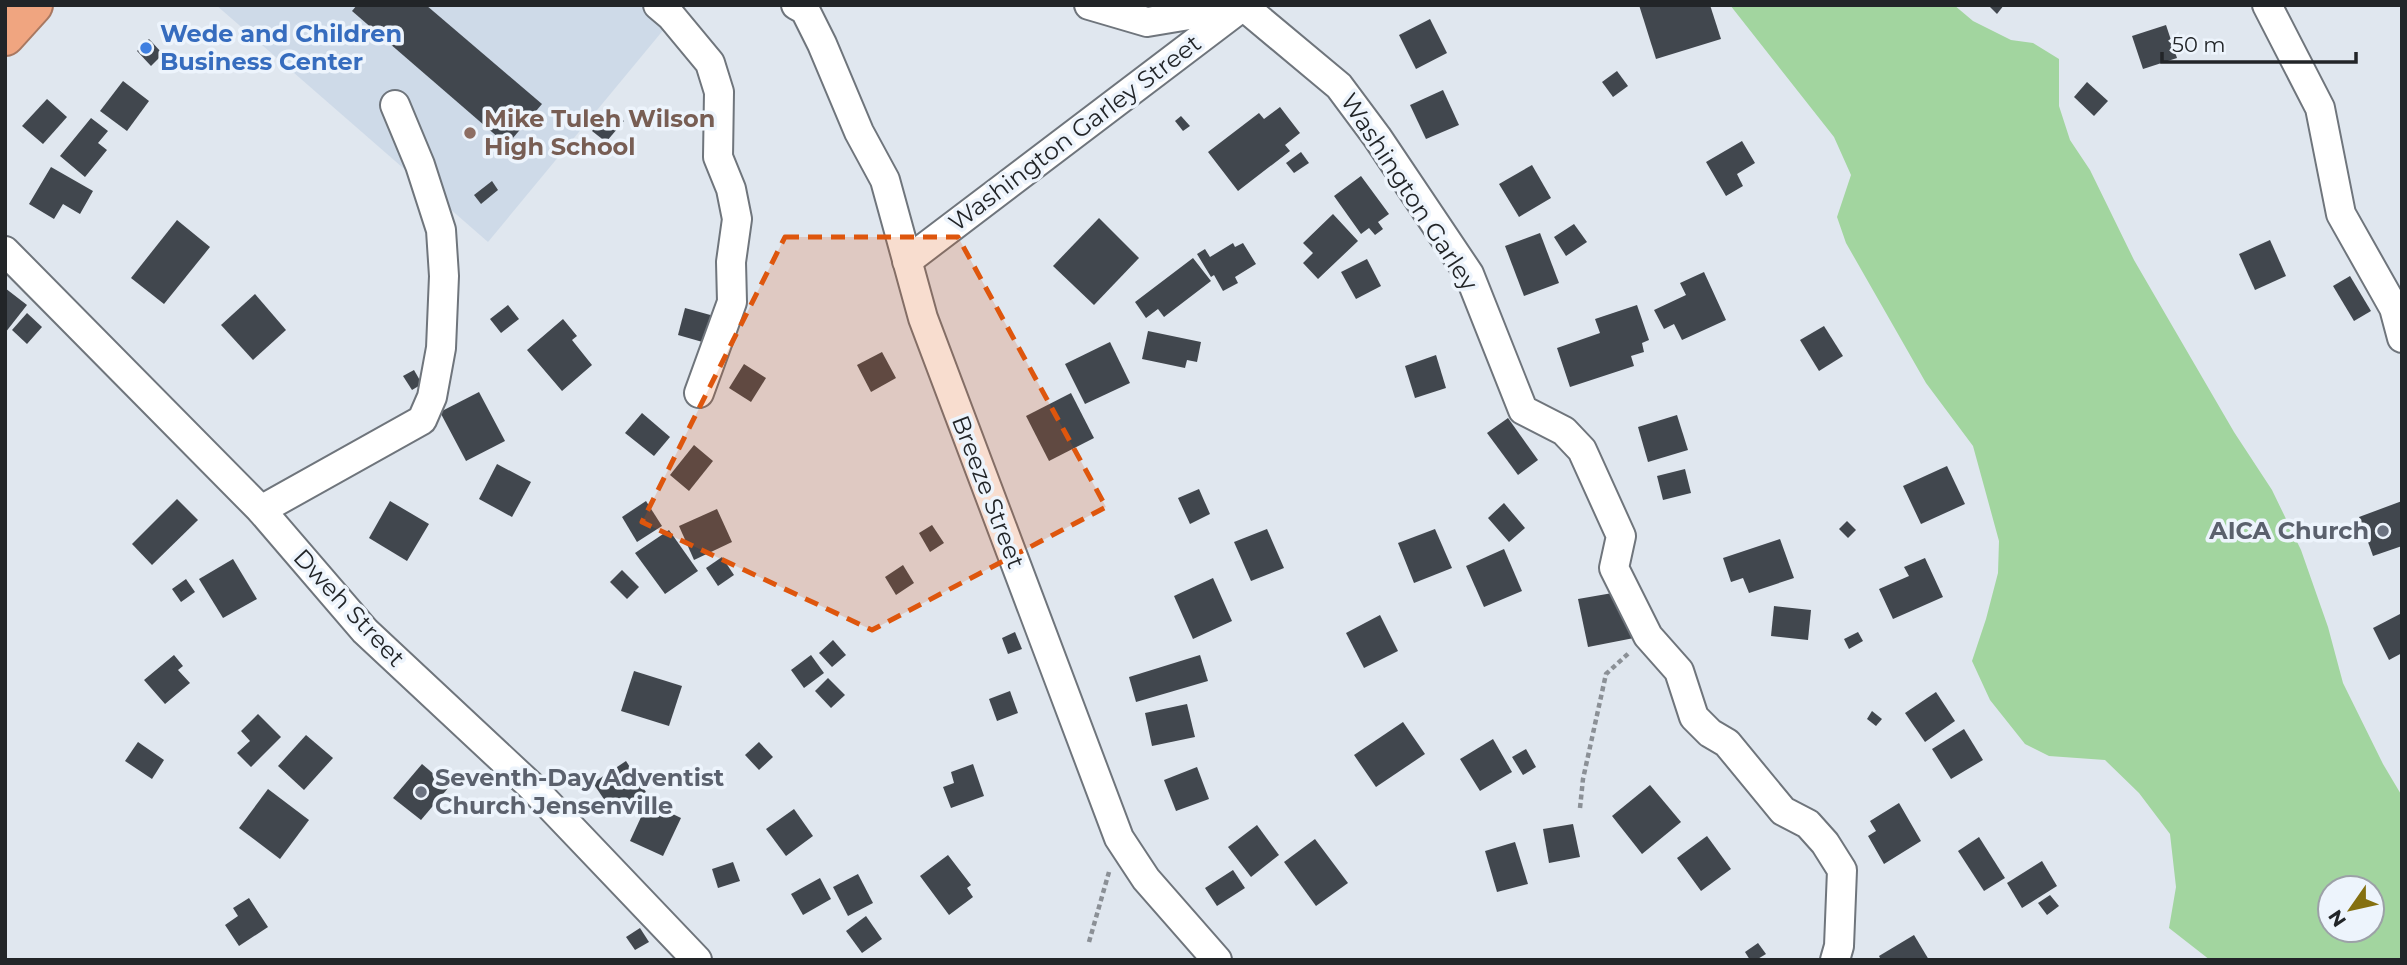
<svg xmlns="http://www.w3.org/2000/svg" width="2407" height="965" font-family="Montserrat,sans-serif">
<style>
.built{fill:#cedae8}
.green{fill:#a2d59f;fill-rule:evenodd}
.building{fill:#41474e}
.lines{fill:none;stroke-linecap:round;stroke-linejoin:round}
.street-casing{stroke:#6f757c;stroke-width:32}
.highway-casing{stroke:#a87861;stroke-width:42}
.path{stroke:#8b9096;stroke-width:4.5;stroke-dasharray:5 3.5;stroke-linecap:butt}
.street{stroke:#fff;stroke-width:28}
.highway{stroke:#f0a580;stroke-width:38}
.marked{fill:#de560d;fill-opacity:0.2;stroke:#de560d;stroke-width:5;stroke-dasharray:14 9;stroke-linejoin:round}
.shop-dot{fill:#3f7fe0;stroke:#edf4fc;stroke-width:2.5}
.education-dot{fill:#8d6e63;stroke:#edf4fc;stroke-width:2.5}
.worship-dot{fill:#6b7280;stroke:#edf4fc;stroke-width:2.5}
.labels{text-anchor:middle;stroke-width:7;stroke-linejoin:round;paint-order:stroke}
.shop-label{font-size:24px;font-weight:bold;fill:#366cbe;stroke:#edf4fc;text-anchor:start}
.education-label{font-size:24px;font-weight:bold;fill:#785e54;stroke:#edf4fc;text-anchor:start}
.street-label{font-size:24px;fill:#222528;stroke:#edf4fc}
.worship-label{font-size:24px;font-weight:bold;fill:#5b616d;stroke:#edf4fc;text-anchor:end}
</style>
<rect width="100%" height="100%" fill="#e0e7ef"/>
<path class="built" d="M216,5H684L488,242Z"/>
<path class="green" d="M1730,5H1954L1973,21L2011,40L2033,43L2059,59V106L2070,140L2090,170L2134,260L2170,322L2234,432L2272,490L2301,550L2328,627L2343,683L2383,764L2402,796V960H2210L2169,928L2176,887L2170,834L2139,793L2105,760L2049,756L2025,744L1990,700L1972,661L1986,619L1998,573L1999,541L1973,446L1926,383L1846,243L1837,217L1851,175L1834,137ZM2330,888H2372V930H2330Z"/>
<g class="building">
<path d="M357,5H426L542,104L507,145L352,11Z"/>
<path d="M1639,5H1710L1721,39L1656,59Z"/>
<path d="M1988,5H2004L1997,14Z"/>
<path d="M1430,19L1447,53L1416,69L1399,35Z"/>
<path d="M2166,25L2177,58L2143,69L2132,36Z"/>
<path d="M149,39L163,54L151,66L137,51Z"/>
<path d="M1617,71L1628,86L1613,97L1602,82Z"/>
<path d="M123,81L149,101L127,131L100,111Z"/>
<path d="M2087,82L2108,101L2094,116L2074,97Z"/>
<path d="M1443,90L1459,125L1426,139L1410,105Z"/>
<path d="M47,99L67,117L43,144L22,126Z"/>
<path d="M1280,107L1300,133L1285,145L1290,151L1238,191L1208,152L1259,113L1264,119Z"/>
<path d="M610,109L624,121L606,142L592,131Z"/>
<path d="M1181,116L1190,126L1183,131L1175,121Z"/>
<path d="M91,118L108,131L98,143L107,150L85,177L60,156Z"/>
<path d="M1742,141L1755,163L1737,174L1743,186L1726,196L1706,162Z"/>
<path d="M1301,152L1309,163L1294,173L1286,163Z"/>
<path d="M1532,165L1551,198L1519,217L1499,184Z"/>
<path d="M51,167L93,191L80,214L63,204L54,219L29,204Z"/>
<path d="M1361,176L1389,214L1378,222L1383,229L1375,235L1369,228L1361,234L1334,196Z"/>
<path d="M492,181L498,190L481,204L474,195Z"/>
<path d="M1333,214L1358,241L1318,279L1303,263L1313,253L1303,243Z"/>
<path d="M1099,218L1139,258L1094,305L1053,266Z"/>
<path d="M177,220L210,247L164,304L131,278Z"/>
<path d="M1574,224L1587,242L1566,256L1554,237Z"/>
<path d="M1540,233L1559,283L1524,296L1505,246Z"/>
<path d="M2270,240L2286,276L2255,290L2239,254Z"/>
<path d="M1233,243L1235,247L1243,243L1256,264L1235,277L1238,283L1223,291L1214,275L1211,277L1197,254L1205,249L1210,257Z"/>
<path d="M1193,258L1211,281L1164,317L1158,309L1146,318L1135,302Z"/>
<path d="M1367,259L1381,286L1356,299L1341,272Z"/>
<path d="M1704,272L1726,320L1682,340L1674,324L1664,329L1654,310L1686,295L1680,283Z"/>
<path d="M2350,276L2371,311L2354,321L2333,286Z"/>
<path d="M5,288L27,305L5,333Z"/>
<path d="M255,294L286,330L253,360L221,325Z"/>
<path d="M508,305L519,319L501,333L490,319Z"/>
<path d="M1637,305L1649,340L1642,343L1644,352L1631,356L1634,366L1570,387L1557,348L1600,333L1595,319Z"/>
<path d="M685,308L714,316L706,343L678,335Z"/>
<path d="M27,313L42,327L27,344L12,330Z"/>
<path d="M563,319L577,336L572,340L592,365L562,391L527,350Z"/>
<path d="M1824,326L1843,356L1819,371L1800,340Z"/>
<path d="M1148,331L1201,342L1197,362L1187,360L1185,368L1142,359Z"/>
<path d="M1110,342L1130,383L1085,404L1065,364Z"/>
<path d="M882,352L896,378L871,392L857,365Z"/>
<path d="M1436,355L1446,388L1415,398L1405,366Z"/>
<path d="M744,364L766,378L751,402L729,388Z"/>
<path d="M414,370L422,384L412,390L403,376Z"/>
<path d="M479,392L505,441L466,461L440,412Z"/>
<path d="M1071,393L1094,438L1049,461L1026,416Z"/>
<path d="M642,413L670,437L654,456L625,433Z"/>
<path d="M1677,415L1688,450L1648,462L1638,427Z"/>
<path d="M1508,418L1538,460L1518,475L1487,433Z"/>
<path d="M694,445L713,461L689,491L670,475Z"/>
<path d="M497,464L531,482L512,517L479,499Z"/>
<path d="M1947,466L1965,504L1921,524L1903,486Z"/>
<path d="M1685,469L1691,493L1663,500L1657,476Z"/>
<path d="M1199,489L1210,514L1190,524L1178,498Z"/>
<path d="M177,499L198,520L152,565L132,544Z"/>
<path d="M390,501L429,524L407,561L369,538Z"/>
<path d="M646,501L662,526L637,542L622,517Z"/>
<path d="M2402,501V546L2373,556L2359,517Z"/>
<path d="M1504,503L1525,528L1509,542L1488,518Z"/>
<path d="M717,509L732,542L694,560L679,526Z"/>
<path d="M1847,521L1856,530L1848,538L1839,529Z"/>
<path d="M932,525L944,543L930,552L919,533Z"/>
<path d="M1267,529L1284,568L1251,581L1234,542Z"/>
<path d="M1435,529L1452,568L1414,583L1398,543Z"/>
<path d="M669,530L698,571L665,594L635,553Z"/>
<path d="M1780,539L1794,578L1749,593L1743,578L1731,582L1723,558Z"/>
<path d="M1504,549L1522,591L1484,607L1466,566Z"/>
<path d="M722,557L734,575L718,586L706,568Z"/>
<path d="M1925,558L1943,597L1893,619L1879,589L1909,576L1904,567Z"/>
<path d="M233,559L257,599L223,618L199,579Z"/>
<path d="M903,565L914,583L896,595L885,577Z"/>
<path d="M622,570L639,587L627,599L610,582Z"/>
<path d="M1213,578L1232,621L1193,639L1174,596Z"/>
<path d="M186,579L195,592L181,602L172,589Z"/>
<path d="M1624,591L1634,638L1588,647L1578,599Z"/>
<path d="M1774,606L1811,610L1808,640L1771,636Z"/>
<path d="M2402,613V653L2389,660L2373,628Z"/>
<path d="M1380,615L1398,651L1364,668L1346,633Z"/>
<path d="M1015,632L1022,649L1008,654L1002,638Z"/>
<path d="M1858,632L1863,641L1849,649L1844,639Z"/>
<path d="M833,640L846,655L832,667L819,653Z"/>
<path d="M174,655L183,666L178,670L190,683L165,704L144,680Z"/>
<path d="M811,655L824,673L804,688L791,670Z"/>
<path d="M1200,655L1208,681L1136,702L1129,677Z"/>
<path d="M634,671L682,686L669,726L621,711Z"/>
<path d="M828,678L845,695L831,708L815,691Z"/>
<path d="M1010,691L1018,713L997,721L989,699Z"/>
<path d="M1936,692L1955,721L1925,742L1905,713Z"/>
<path d="M1187,704L1195,737L1152,746L1145,713Z"/>
<path d="M1872,711L1882,719L1876,726L1867,719Z"/>
<path d="M258,714L281,737L251,767L237,753L250,741L241,731Z"/>
<path d="M1403,722L1425,754L1376,787L1354,755Z"/>
<path d="M1964,729L1983,760L1951,779L1932,749Z"/>
<path d="M306,735L333,758L304,790L278,766Z"/>
<path d="M1493,739L1512,772L1480,791L1460,759Z"/>
<path d="M138,742L164,760L152,779L125,761Z"/>
<path d="M759,742L773,757L759,770L745,755Z"/>
<path d="M1526,749L1536,767L1523,775L1512,757Z"/>
<path d="M626,761L646,792L614,814L593,783Z"/>
<path d="M422,764L449,787L421,820L393,798Z"/>
<path d="M973,764L984,796L951,808L943,787L954,783L951,772Z"/>
<path d="M1197,767L1209,799L1176,811L1164,780Z"/>
<path d="M1650,785L1681,822L1642,854L1612,816Z"/>
<path d="M268,789L309,820L280,859L239,828Z"/>
<path d="M648,802L681,818L663,856L630,841Z"/>
<path d="M1899,803L1921,841L1884,864L1868,836L1876,831L1870,821Z"/>
<path d="M794,809L813,836L786,856L766,829Z"/>
<path d="M1573,824L1580,857L1549,863L1543,829Z"/>
<path d="M1257,825L1279,855L1251,877L1228,847Z"/>
<path d="M1707,836L1731,869L1701,891L1677,858Z"/>
<path d="M1979,837L2005,878L1984,891L1958,851Z"/>
<path d="M1315,839L1348,883L1316,906L1284,862Z"/>
<path d="M1515,842L1528,884L1497,892L1485,851Z"/>
<path d="M948,855L971,885L967,888L973,897L949,915L920,876Z"/>
<path d="M2042,861L2057,886L2022,908L2007,883Z"/>
<path d="M733,862L740,881L718,888L712,869Z"/>
<path d="M1233,870L1245,888L1217,906L1205,888Z"/>
<path d="M858,874L873,903L848,916L833,887Z"/>
<path d="M820,878L831,899L803,915L791,894Z"/>
<path d="M2050,895L2059,906L2047,915L2038,903Z"/>
<path d="M249,898L268,927L239,946L225,925L238,916L233,908Z"/>
<path d="M866,916L882,939L862,953L846,931Z"/>
<path d="M640,928L649,942L635,950L626,937Z"/>
<path d="M1914,935L1929,960H1881L1879,956Z"/>
<path d="M1758,943L1766,954L1756,960H1750L1745,952Z"/>
</g>
<g class="lines">
<defs>
<g id="street">
<path d="M658,5L671,16L710,63L719,92L718,157L731,189L737,219L731,262L732,302L699,393"/>
<path d="M796,5L805,10L822,44L859,132L885,180L923,318L1119,838L1146,879L1217,960"/>
<path d="M1089,5L1147,22L1237,7"/>
<path d="M1242,5L1339,86L1377,137L1469,274L1523,410L1564,431L1582,450L1621,536L1614,568L1648,636L1679,671L1694,717L1710,733L1727,743L1783,811L1808,824L1825,843L1842,870L1839,946L1835,960"/>
<path d="M2267,5L2320,108L2341,214L2394,308L2402,338"/>
<path d="M5,251L261,510L365,631L531,786L697,960"/>
<path d="M907,261L1243,6"/>
<path d="M261,510L422,420L432,397L441,348L444,276L441,230L420,165L395,105"/>
</g>
<path id="highway" d="M5,36L33,5"/>
</defs>
<use href="#street" class="street-casing"/>
<use href="#highway" class="highway-casing"/>
<g class="path">
<path d="M1580,808L1583,779L1606,674L1630,652"/>
<path d="M1089,942L1109,872"/>
</g>
<use href="#street" class="street"/>
<use href="#highway" class="highway"/>
</g>
<path class="marked" d="M785,237H958L1106,507L872,630L642,522Z"/>
<circle class="shop-dot" cx="146" cy="48" r="7"/>
<circle class="education-dot" cx="470" cy="133" r="7"/>
<g class="worship-dot">
<circle cx="2383" cy="531" r="7"/>
<circle cx="421" cy="792" r="7"/>
</g>
<g class="labels">
<g class="shop-label">
<text x="160" y="42">Wede and Children<tspan x="160" dy="28">Business Center</tspan></text>
</g>
<g class="education-label">
<text x="484" y="127">Mike Tuleh Wilson<tspan x="484" dy="28">High School</tspan></text>
</g>
<g class="street-label">
<text transform="translate(1075 133) rotate(-37)" y="8">Washington Garley Street</text>
<text transform="translate(1409 192) rotate(57)" y="8">Washington Garley</text>
<text transform="translate(988 492) rotate(69)" y="8">Breeze Street</text>
<text transform="translate(349 608) rotate(47)" y="8">Dweh Street</text>
</g>
<g class="worship-label">
<text x="2369" y="539">AICA Church</text>
<text x="435" y="786" text-anchor="start">Seventh-Day Adventist<tspan x="435" dy="28">Church Jensenville</tspan></text>
</g>
</g>
<rect width="2407" height="965" fill="none" stroke="#222528" stroke-width="14"/>
<g transform="translate(2351 909) rotate(236)"><circle r="33" fill="#edf4fc" stroke="#9ca1a7" stroke-width="2"/>
<path d="M0-5L12 26L0 18L-12 26Z" fill="#857010"/>
<text y="-10" font-size="19" font-weight="bold" text-anchor="middle" fill="#222528">N</text>
</g>
<path d="M2162 52v10h194v-10" fill="none" stroke="#222528" stroke-width="3.5"/>
<text x="2172" y="52" font-size="21" fill="#222528" stroke="#edf4fc" stroke-width="5" paint-order="stroke">50 m</text>
</svg>
